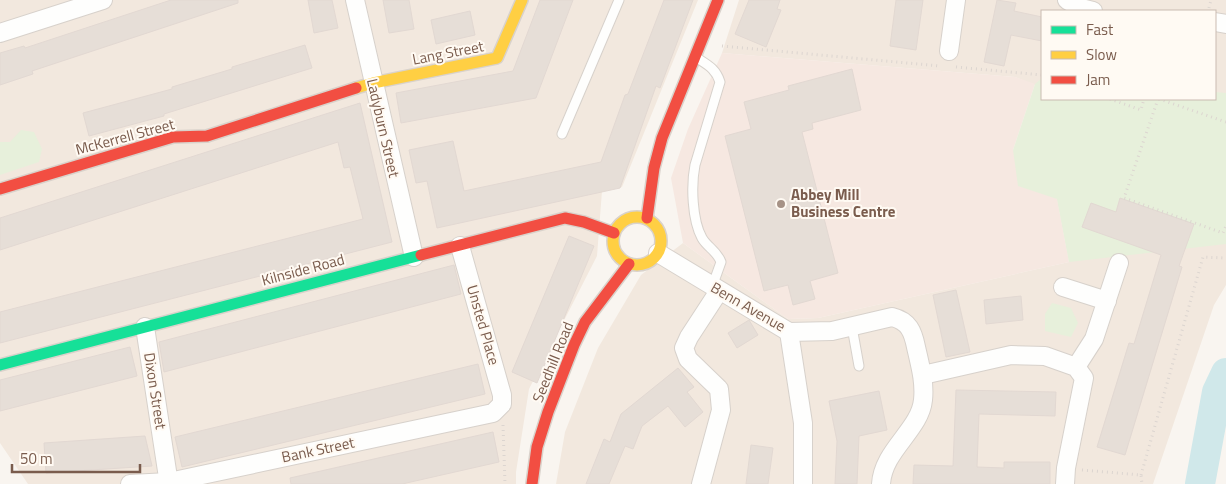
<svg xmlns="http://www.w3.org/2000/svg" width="1226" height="484" font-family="'Titillium Web',sans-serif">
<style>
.residential{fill:#f2e8de;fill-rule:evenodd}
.commercial{fill:#f6e8e1}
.green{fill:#e7f0db}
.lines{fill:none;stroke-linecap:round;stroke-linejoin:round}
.river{stroke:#d0e8ea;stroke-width:30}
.building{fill:#e6ded7;stroke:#e2d8d2}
.lane-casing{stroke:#d7d1cb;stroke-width:11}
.street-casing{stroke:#d7d1cb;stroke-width:20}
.fast-casing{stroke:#d9d2cb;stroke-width:14}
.slow-casing{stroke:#d9d2cb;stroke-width:14}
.jam-casing{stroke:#d9d2cb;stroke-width:14}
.path{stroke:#dcd5d0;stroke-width:3;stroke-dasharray:1 4;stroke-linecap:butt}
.lane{stroke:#fefefd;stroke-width:9}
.street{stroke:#fefefd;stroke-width:18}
.fast{stroke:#16e098;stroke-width:11}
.slow{stroke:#ffcf43;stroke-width:11}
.jam{stroke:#f24e42;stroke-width:11}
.poi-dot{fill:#a69286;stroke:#fffaf3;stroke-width:2}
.labels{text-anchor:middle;stroke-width:4;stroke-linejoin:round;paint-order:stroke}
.street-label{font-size:15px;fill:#7a5c4d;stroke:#fffaf3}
.poi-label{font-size:15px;font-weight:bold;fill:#7a5c4d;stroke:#fffaf3;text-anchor:start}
</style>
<rect width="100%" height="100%" fill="#f9f5f0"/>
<g class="residential">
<path d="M0,0H698L622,187L602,191L597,256L529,389L516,472V484H28L0,443Z"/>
<path d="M739,0H1226V285L1214,305L1153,484H556L565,432L598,348L641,275L683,243L788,319L818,318L1069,262L1035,85L1015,77L722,53ZM1042,11H1215V99H1042Z"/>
</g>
<path class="commercial" d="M722,53L1015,77L1035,84L1013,150L1057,199L1069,262L818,318L788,319L683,243L671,178L688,129Z"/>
<g class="green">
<path d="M1042,78V99H1215V92L1226,93V244L1069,262L1057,199L1018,186L1013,150L1035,84Z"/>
<path d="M21,130L34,132L42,149L39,162L0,175V142H10Z"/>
<path d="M1052,303L1071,308L1078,323L1071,337L1045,331V314Z"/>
</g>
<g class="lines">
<path class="river" d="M1200,484L1217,392L1226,373"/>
</g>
<g class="building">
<path d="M171,0H238V3L32,71L33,74L0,85V53L24,46L25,48Z"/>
<path d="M308,0H332L338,28L314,33Z"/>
<path d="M383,0H409L414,29L389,33Z"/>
<path d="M540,0H573L536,98L401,123L396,93L513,71Z"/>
<path d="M664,0H693L660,88L656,86L620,188L437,228L427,181L416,183L409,150L453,141L464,191L601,162L625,95L628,94Z"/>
<path d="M749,0H780L777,9L781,10L766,47L735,34Z"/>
<path d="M896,0H923L916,50L890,46Z"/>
<path d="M997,0L1016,3L1014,11L1042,17V41L1011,35L1004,66L984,62Z"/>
<path d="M470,11L475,35L436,44L431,20Z"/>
<path d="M305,45L312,68L164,114V116L89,136L83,113L172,89V87L232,69V67Z"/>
<path d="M852,69L861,110L812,123L813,129L802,132L838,273L810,281L815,299L793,305L788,285L764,291L725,136L751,129L744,102L789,90L788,86Z"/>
<path d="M360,103L392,242L0,343V312L363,219L350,167L344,168L338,142L0,250V218Z"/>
<path d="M1120,198L1194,224L1179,266L1182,267L1125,455L1097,447L1129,343L1134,344L1161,255L1082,227L1091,203L1116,212Z"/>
<path d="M569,236L594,246L537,383L512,372Z"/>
<path d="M454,265L461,294L164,372L159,342Z"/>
<path d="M956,290L970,352L946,357L933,295Z"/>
<path d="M1021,296L1023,320L986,324L984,300Z"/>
<path d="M749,320L758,335L737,348L728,333Z"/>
<path d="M130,347L137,376L0,411V380Z"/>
<path d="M478,364L485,394L182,467L175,437Z"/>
<path d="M678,368L694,387L687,392L703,412L685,427L668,406L642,426L633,449L625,446L609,484H586L604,439L610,442L621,414Z"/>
<path d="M956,390L1056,392L1055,416L979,414L977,467L1004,468V462H1050V484H913L914,465L953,466Z"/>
<path d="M879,391L887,430L859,436L857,484H835L837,441L829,401Z"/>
<path d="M493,432L499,462L402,484H291L290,478Z"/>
<path d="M145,436L152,466L46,473L44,443Z"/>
<path d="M751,445L773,448L768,484H746Z"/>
</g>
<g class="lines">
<defs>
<g id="lane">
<path d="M697,58C708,65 716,69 720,82L695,165C691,185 692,220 702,238C707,247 717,251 721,262L712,287"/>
<path d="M562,134L619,0"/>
<path d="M852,327L859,366"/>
</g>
<g id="street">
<path d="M355,0L414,257"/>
<path d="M1067,0L1081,8L1093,11"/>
<path d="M1215,22L1226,24"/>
<path d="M0,33L103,0"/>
<path d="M949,51L956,0"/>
<path d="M658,253L789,332L832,331L892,317C909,321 913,332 916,347C920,365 925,382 923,400C920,430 883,450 881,484"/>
<path d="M1063,287L1107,301"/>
<path d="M145,327L169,484"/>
<path d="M789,332L803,423V484"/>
<path d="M1076,367L1094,339L1119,263"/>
<path d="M923,375L1011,355L1045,356L1076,367L1084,378L1066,468L1065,484"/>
<path d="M130,484L169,482L493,413L502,404V395L460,246"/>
<path d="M701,484L721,410L719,389L688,359L684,348L689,337L719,291"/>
</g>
<path id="fast" d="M0,365L421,255"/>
<g id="slow">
<path d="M356,88L373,83L497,58L522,0"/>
<circle cx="637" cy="241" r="24"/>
</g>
<g id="jam">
<path d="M0,189L173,137L207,136L356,88"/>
<path d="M647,218L654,168L662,138L718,0"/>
<path d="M421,255L565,218L584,222L614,233"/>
<path d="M532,484L537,447L548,412L574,345L585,322L629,264"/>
</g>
</defs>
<use href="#lane" class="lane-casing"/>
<use href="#street" class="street-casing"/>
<use href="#fast" class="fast-casing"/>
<use href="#slow" class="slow-casing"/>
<use href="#jam" class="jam-casing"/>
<g class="path">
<path d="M1209,8L1211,0"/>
<path d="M722,46L940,66"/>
<path d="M956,67L1042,75"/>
<path d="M1110,99L1141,110L1144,99"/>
<path d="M1158,99L1124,198L1223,233L1226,226"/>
<path d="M1159,99L1226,122"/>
<path d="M503,425L505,484"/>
<path d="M1082,470L1141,475L1142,484"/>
<path d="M1141,475L1203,257L1225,258"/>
</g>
<use href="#lane" class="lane"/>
<use href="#street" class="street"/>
<use href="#fast" class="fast"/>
<use href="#slow" class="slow"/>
<use href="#jam" class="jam"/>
</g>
<circle class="poi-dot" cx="781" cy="204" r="5"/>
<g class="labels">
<g class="street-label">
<text transform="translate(448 53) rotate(-11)" y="5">Lang Street</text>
<text transform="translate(383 128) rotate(77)" y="5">Ladyburn Street</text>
<text transform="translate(125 137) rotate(-15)" y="5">McKerrell Street</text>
<text transform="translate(303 270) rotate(-15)" y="5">Kilnside Road</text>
<text transform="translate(748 307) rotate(30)" y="5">Benn Avenue</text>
<text transform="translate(483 325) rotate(74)" y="5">Unsted Place</text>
<text transform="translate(553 362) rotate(-68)" y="5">Seedhill Road</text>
<text transform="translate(155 391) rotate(81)" y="5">Dixon Street</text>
<text transform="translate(318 450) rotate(-12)" y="5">Bank Street</text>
</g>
<g class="poi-label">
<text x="791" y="200">Abbey Mill<tspan x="791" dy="17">Business Centre</tspan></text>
</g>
</g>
<rect x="1041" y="10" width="175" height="90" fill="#fffaf3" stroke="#cabbb1"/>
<rect x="1051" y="26" width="25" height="8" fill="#16e098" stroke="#cabbb1"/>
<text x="1086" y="35" font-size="15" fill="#7a5c4d">Fast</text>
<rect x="1051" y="51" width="25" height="8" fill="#ffcf43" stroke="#cabbb1"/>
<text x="1086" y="60" font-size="15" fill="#7a5c4d">Slow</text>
<rect x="1051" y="76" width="25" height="8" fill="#f24e42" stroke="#cabbb1"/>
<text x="1086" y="85" font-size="15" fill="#7a5c4d">Jam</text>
<path d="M12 464v8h128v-8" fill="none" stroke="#7a5c4d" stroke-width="2.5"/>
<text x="20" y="464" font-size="15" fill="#7a5c4d" stroke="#fffaf3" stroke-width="4" paint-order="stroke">50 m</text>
</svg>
